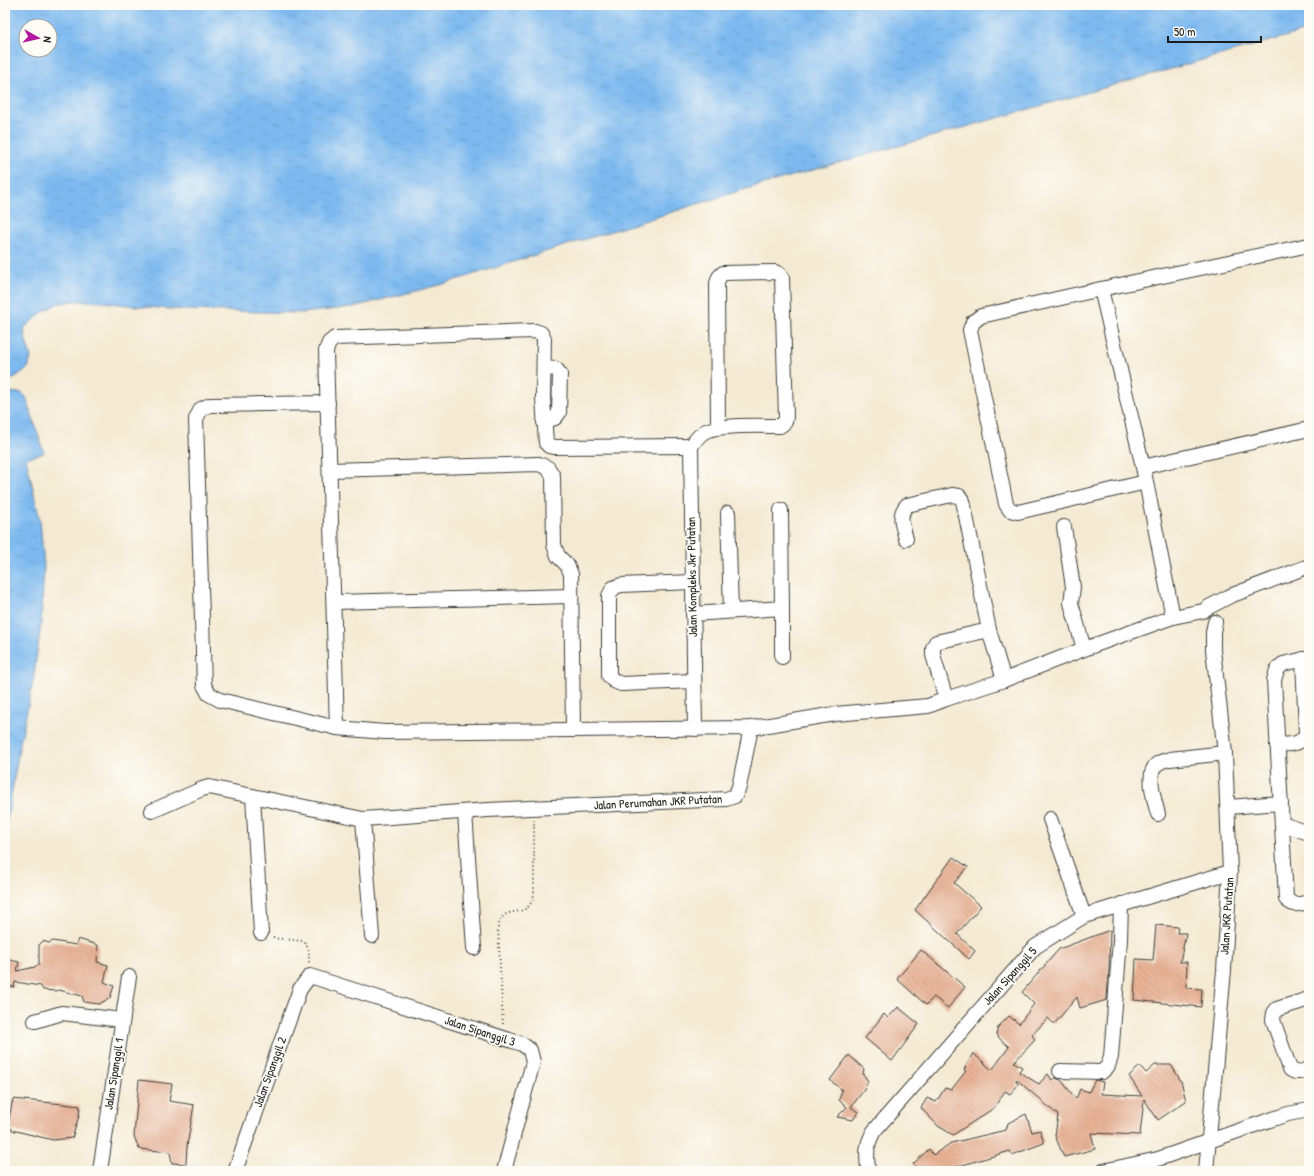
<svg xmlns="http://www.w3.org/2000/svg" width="1314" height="1176" font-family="'Patrick Hand',sans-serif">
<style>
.water{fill:url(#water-ripples);stroke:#4c6a86;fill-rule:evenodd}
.building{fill:url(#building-back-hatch)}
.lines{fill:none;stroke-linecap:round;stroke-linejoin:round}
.minor-casing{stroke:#3c3b37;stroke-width:16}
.path{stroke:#3c3b37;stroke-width:2;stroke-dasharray:1 3;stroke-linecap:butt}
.minor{stroke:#fff;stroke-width:14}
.labels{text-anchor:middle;stroke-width:3.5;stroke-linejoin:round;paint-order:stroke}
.street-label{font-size:12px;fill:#1c1c1c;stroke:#fdfcf7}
</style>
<defs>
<pattern id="water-ripples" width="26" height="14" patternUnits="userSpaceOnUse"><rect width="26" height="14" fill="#7db9ef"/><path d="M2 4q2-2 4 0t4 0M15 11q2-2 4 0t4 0" fill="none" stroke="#6b9ecc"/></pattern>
<pattern id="building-back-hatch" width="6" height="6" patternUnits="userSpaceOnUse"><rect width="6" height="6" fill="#e8b295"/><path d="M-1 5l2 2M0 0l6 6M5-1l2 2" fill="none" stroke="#c69880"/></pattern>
</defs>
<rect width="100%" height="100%" fill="#fdfcf7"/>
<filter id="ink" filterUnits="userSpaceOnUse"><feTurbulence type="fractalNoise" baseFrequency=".025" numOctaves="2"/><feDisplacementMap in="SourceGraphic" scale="8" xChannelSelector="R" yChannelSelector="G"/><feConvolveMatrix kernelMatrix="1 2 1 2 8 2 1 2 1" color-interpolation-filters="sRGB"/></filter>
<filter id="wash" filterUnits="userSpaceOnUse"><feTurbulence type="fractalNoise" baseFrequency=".012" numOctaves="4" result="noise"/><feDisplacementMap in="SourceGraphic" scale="16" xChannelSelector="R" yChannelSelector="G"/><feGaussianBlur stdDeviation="0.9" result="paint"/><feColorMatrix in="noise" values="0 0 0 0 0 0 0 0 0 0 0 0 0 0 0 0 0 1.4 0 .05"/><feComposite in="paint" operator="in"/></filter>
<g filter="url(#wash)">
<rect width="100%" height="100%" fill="#f4ead3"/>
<g class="water">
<path d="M5,5H1309V30L739,191L443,284L353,307L303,313L262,312L187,310L144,307L95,301H73L57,304L43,312L24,328L26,341L31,357L28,368L7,383L5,389ZM26,26H50V50H26Z"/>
<path d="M5,392L22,393L26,397L44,453L26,458L40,520L44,566L41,623L33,682L20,744L5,832Z"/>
</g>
<g id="blocks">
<g class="building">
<path d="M953,857L968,867L954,883L981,906L957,934L975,951L969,959L915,910Z"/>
<path d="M1156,925L1178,927L1177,933H1186L1180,962H1187L1186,988L1202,989L1201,1007L1134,1000L1136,959L1153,960Z"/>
<path d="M1110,930L1109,969L1107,1000L1080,1008L1077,997L1054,1024L1048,1018L1032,1035L1035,1040L1014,1062L1022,1067L1019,1072L1039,1084L1048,1074L1052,1080L1055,1078L1061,1080L1076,1099L1080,1089L1089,1092L1095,1080L1103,1082L1101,1094L1142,1096L1129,1076L1140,1066L1146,1073L1155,1065H1171L1181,1081L1186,1101L1158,1120L1144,1099L1140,1135L1091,1133L1095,1149L1064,1157L1055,1136L1058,1115L1016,1079L1018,1085L1010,1094L1005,1091L994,1108L953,1135L938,1126L921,1108L927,1098L936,1102L945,1088L951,1090L966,1071L964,1070L973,1053L992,1070L1009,1047L996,1035L998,1027L1009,1016L1019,1024L1034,1004L1022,992L1059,949Z"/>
<path d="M78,939L98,945L97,962L108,965L104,982L114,986L110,998L99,1004L84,1002L82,996L59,990L55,991L43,990L41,986L15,982L14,987L5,986V959L19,962L17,971L35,967L37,965H39V945L43,941L49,943L53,941L76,945Z"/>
<path d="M921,950L965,987L948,1008L934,997L926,1005L897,979Z"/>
<path d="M898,1007L919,1024L892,1061L865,1038L884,1014L888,1018Z"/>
<path d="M849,1055L864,1069L863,1074L868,1081L864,1090L851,1107L858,1112L853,1120L837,1117L847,1107L839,1100L842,1090L830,1080Z"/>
<path d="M139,1080L172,1084L169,1101L194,1105L187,1146L186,1164L172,1163L170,1152L139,1149L134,1136Z"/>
<path d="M13,1099L63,1104L80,1106L79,1116L72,1138L53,1140L12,1130L8,1123Z"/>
<path d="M1026,1114L1032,1132L1040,1130L1044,1143L1012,1155L1010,1151L956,1167L959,1171H919L913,1164L929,1149L933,1155L951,1143L1006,1130L1008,1123Z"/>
</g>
</g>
</g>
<g filter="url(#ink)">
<use href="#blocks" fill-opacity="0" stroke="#3c3b37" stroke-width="1"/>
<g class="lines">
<defs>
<g id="minor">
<path d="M1101,289L1143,467"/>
<path d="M328,403L210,405L201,409L196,419L204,685L209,694L220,700L337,728L385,732L751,728L835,714L928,706L946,699L1004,680L1084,649L1173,617L1203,611"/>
<path d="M544,422L555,418L559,413L560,374L556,369L544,368"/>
<path d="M330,470L539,464L548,468L553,476L554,545L558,556L567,565L571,574L573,730"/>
<path d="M1146,482L1018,512L1010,510L1006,504L970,330L973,322L981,316L1101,289L1309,245"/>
<path d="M728,513L731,611"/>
<path d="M1064,527L1073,587L1071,603L1084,649"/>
<path d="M906,539C903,526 897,516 907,505L952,495L959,496L963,501L989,630L1004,680"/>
<path d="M692,582L621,585L613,588L609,596V676L614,681L621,684L694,681"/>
<path d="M334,602L571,596"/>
<path d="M1207,608L1230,596L1309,566"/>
<path d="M693,614L782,608L781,510"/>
<path d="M1173,617L1143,467L1309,429"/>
<path d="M782,657V608"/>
<path d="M1309,658L1283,664L1277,670L1274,680L1286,899C1294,907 1299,904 1309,902"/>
<path d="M946,699L933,655V648L936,642L989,630"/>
<path d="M337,728L326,351L329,343L335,338L535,331L541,333L544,338L543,398L546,443L549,446L555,447L691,446"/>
<path d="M695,729L691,446C695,441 699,434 706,431C722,424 761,426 780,426L785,422L786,417L782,278L779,274L775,272L723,273L719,277L717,283L718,427"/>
<path d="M1277,745C1288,744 1302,746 1306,733L1303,659"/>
<path d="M253,796L261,933"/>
<path d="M1228,807L1281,803"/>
<path d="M152,811L202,789L209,787L363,819L488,810L726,799L735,796L739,787L751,728"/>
<path d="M465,812L474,948"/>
<path d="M1158,814C1155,803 1146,774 1156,765C1160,761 1165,760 1170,759L1225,753"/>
<path d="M363,819L372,936"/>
<path d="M1050,819L1084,916"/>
<path d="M1282,824L1309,833"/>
<path d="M1309,999L1277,1009L1274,1013L1273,1020L1290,1069C1296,1074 1301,1072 1309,1069"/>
<path d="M35,1021L62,1013L122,1020"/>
<path d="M1060,1071L1102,1072L1108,1066L1111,1057L1120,940L1121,904"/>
<path d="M100,1171L129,977"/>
<path d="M235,1171L300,989L310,976L522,1044L530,1050L533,1062L504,1171"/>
<path d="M868,1171C867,1154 865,1147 874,1131L1035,947L1084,916L1230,872"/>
<path d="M1103,1171L1158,1159L1255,1125L1288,1114L1309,1110"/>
<path d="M1206,1171L1224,970L1230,872L1225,753L1213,650V632L1215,622"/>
</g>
</defs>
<use href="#minor" class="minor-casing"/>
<g class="path">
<path d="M273,938L303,941C310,946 309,956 309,964"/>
<path d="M503,1024L498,927C504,900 528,924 534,894V820"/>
</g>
<use href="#minor" class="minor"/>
</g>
</g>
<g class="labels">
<g class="street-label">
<text transform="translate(692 577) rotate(-91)" y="4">Jalan Kompleks Jkr Putatan</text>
<text transform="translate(658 802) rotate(-3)" y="4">Jalan Perumahan JKR Putatan</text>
<text transform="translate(1227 916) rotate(-86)" y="4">Jalan JKR Putatan</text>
<text transform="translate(1010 976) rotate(-48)" y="4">Jalan Sipanggil 5</text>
<text transform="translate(480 1031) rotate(18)" y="4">Jalan Sipanggil 3</text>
<text transform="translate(270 1072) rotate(-70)" y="4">Jalan Sipanggil 2</text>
<text transform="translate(114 1074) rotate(-81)" y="4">Jalan Sipanggil 1</text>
</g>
</g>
<rect width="1314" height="1176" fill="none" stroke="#fdfcf7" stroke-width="20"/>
<g transform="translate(38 38) rotate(98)"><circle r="19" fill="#fdfcf7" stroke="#a3a29f"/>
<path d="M0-3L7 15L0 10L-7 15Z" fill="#b5179e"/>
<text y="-6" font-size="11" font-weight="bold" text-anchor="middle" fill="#1c1c1c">N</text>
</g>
<path d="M1168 36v6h93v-6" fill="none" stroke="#1c1c1c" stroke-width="2"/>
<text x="1174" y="36" font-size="12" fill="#1c1c1c" stroke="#fdfcf7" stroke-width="3" paint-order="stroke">50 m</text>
</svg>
